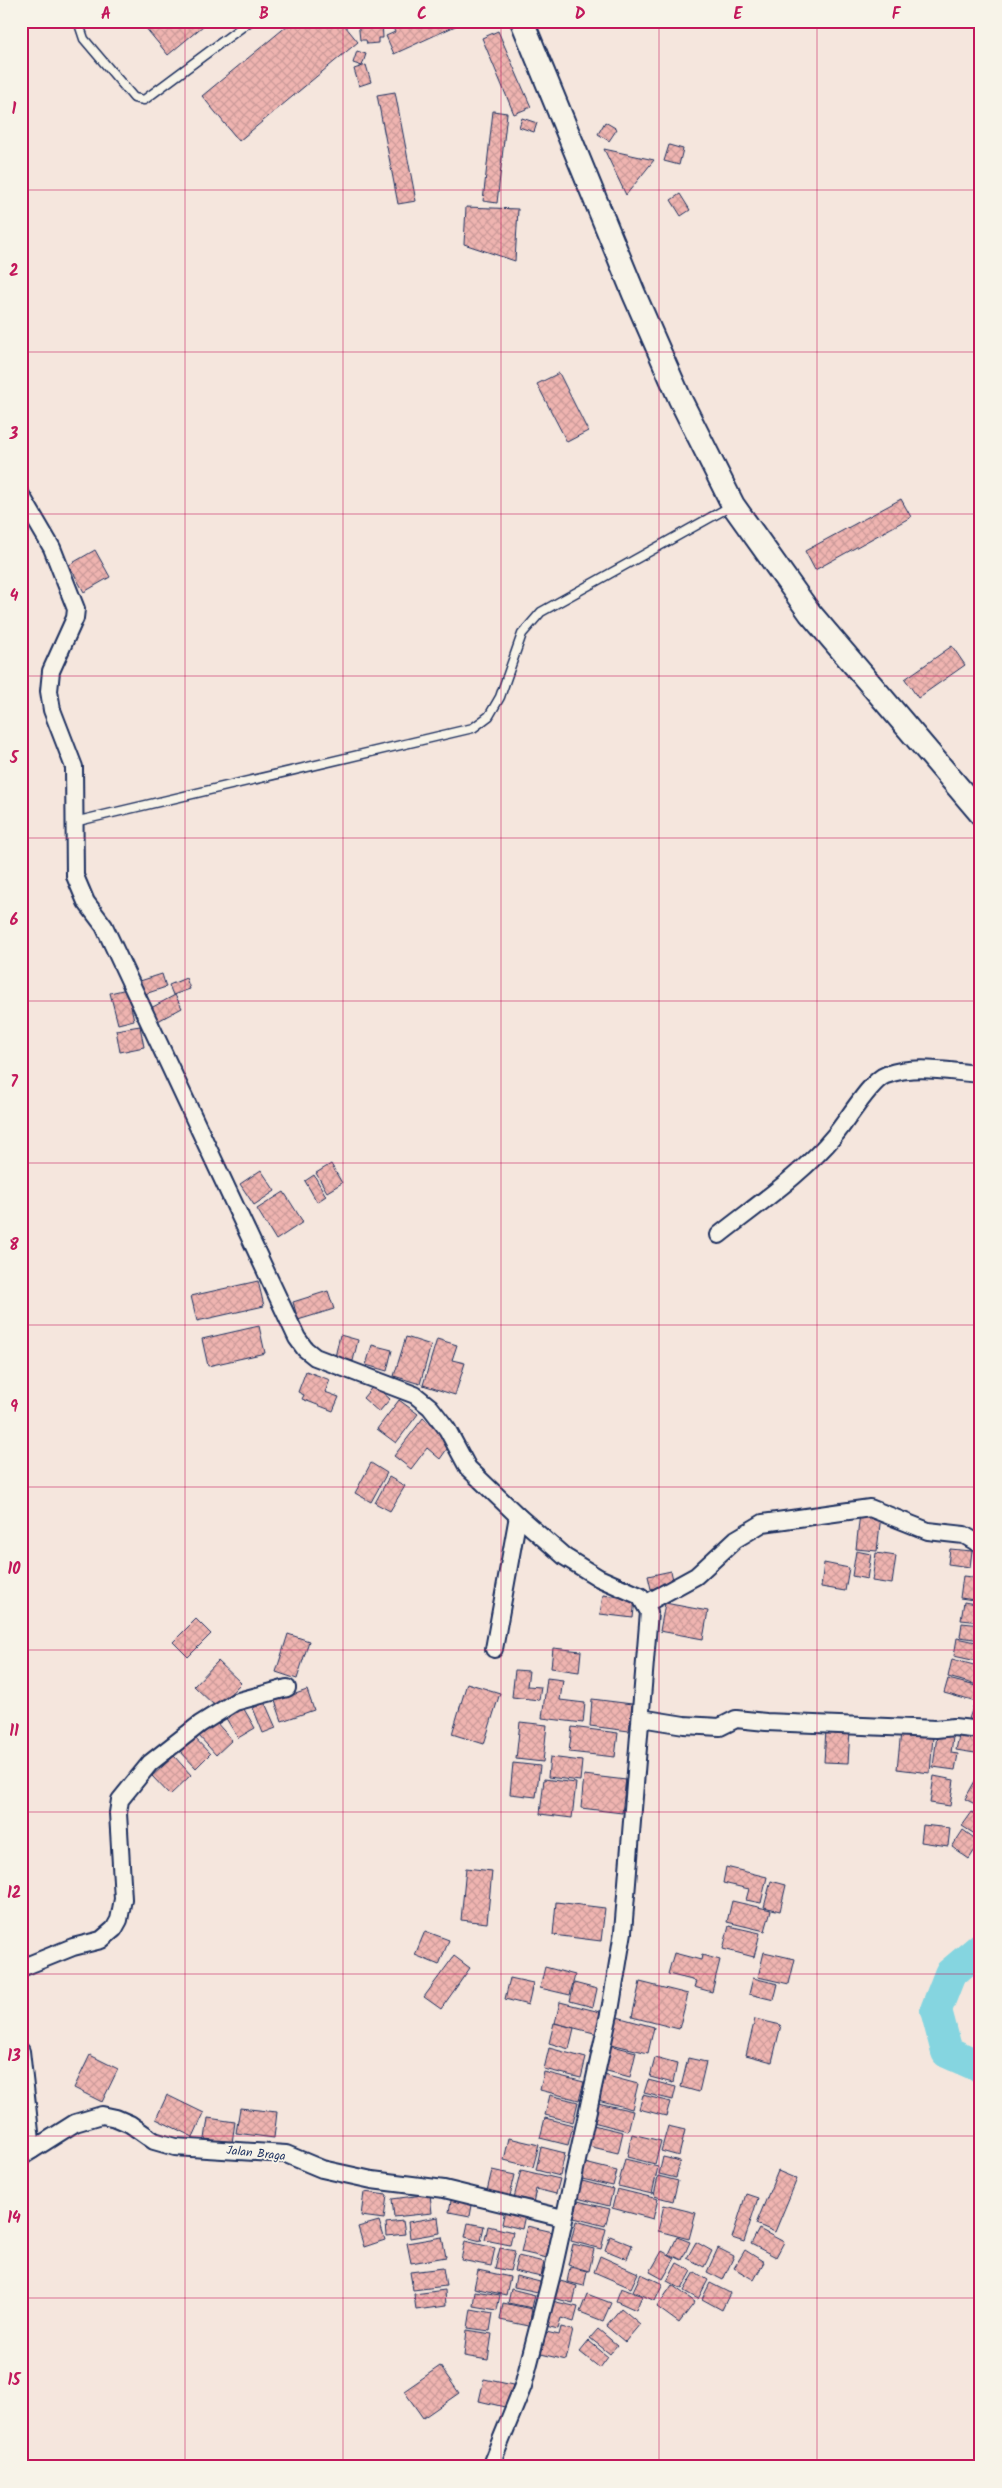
<svg xmlns="http://www.w3.org/2000/svg" width="1002" height="2488" font-family="Kalam,sans-serif">
<style>
.lines{fill:none;stroke-linecap:round;stroke-linejoin:round}
.river{stroke:#85d5e0;stroke-width:32}
.building{fill:url(#building-cross-hatch);stroke:#1b2f5e}
.lane-casing{stroke:#1b2f5e;stroke-width:11}
.street-casing{stroke:#1b2f5e;stroke-width:20}
.secondary-casing{stroke:#1b2f5e;stroke-width:26}
.lane{stroke:#f7f3e8;stroke-width:8}
.street{stroke:#f7f3e8;stroke-width:16}
.secondary{stroke:#f7f3e8;stroke-width:22}
.grid{fill:none;stroke:#c2185b;stroke-width:1;stroke-opacity:0.55}
.labels{text-anchor:middle;stroke-width:4;stroke-linejoin:round;paint-order:stroke}
.street-label{font-size:12px;fill:#1b2f5e;stroke:#f7f3e8}
.neatline{fill:none;stroke:#c2185b;stroke-width:2}
.grid-label{font-size:16px;text-anchor:middle;font-weight:bold;fill:#c2185b}
</style>
<defs>
<pattern id="building-cross-hatch" width="8" height="8" patternUnits="userSpaceOnUse" patternTransform="scale(1.25)"><rect width="8" height="8" fill="#efb4b0"/><path d="M0 0l8 8M0 8l8-8" fill="none" stroke="#cc9b9a"/></pattern>
</defs>
<rect width="100%" height="100%" fill="#f5e6dd"/>
<filter id="ink" filterUnits="userSpaceOnUse"><feTurbulence type="fractalNoise" baseFrequency=".02" numOctaves="2"/><feDisplacementMap in="SourceGraphic" scale="10" xChannelSelector="R" yChannelSelector="G"/><feConvolveMatrix kernelMatrix="1 2 1 2 8 2 1 2 1" color-interpolation-filters="sRGB"/></filter>
<g filter="url(#ink)">
<g class="lines">
<path class="river" d="M981,1948L950,1974L936,2010L947,2052L981,2067"/>
</g>
<g class="building">
<path d="M140,21H209L168,55Z"/>
<path d="M293,21H341L358,42L239,141L202,96Z"/>
<path d="M358,21H382L383,38H378V43L367,44L366,40H360Z"/>
<path d="M390,21H409L411,25L420,21L464,22L394,54L386,36L395,32Z"/>
<path d="M498,31L531,107L514,114L482,38Z"/>
<path d="M357,51L366,54L362,66L353,63Z"/>
<path d="M366,65L371,82L359,86L354,69Z"/>
<path d="M395,92L416,201L398,204L377,95Z"/>
<path d="M493,111L507,113L497,203L483,201Z"/>
<path d="M522,118L537,123L534,132L519,127Z"/>
<path d="M605,122L617,129L609,141L598,134Z"/>
<path d="M669,145L683,149L679,165L664,161Z"/>
<path d="M604,149L654,160L626,195Z"/>
<path d="M680,194L690,210L681,216L671,200Z"/>
<path d="M466,207L518,209L515,261L464,244Z"/>
<path d="M559,373L588,431L567,442L537,384Z"/>
<path d="M901,499L911,517L815,570L805,551Z"/>
<path d="M95,550L110,577L84,592L69,565Z"/>
<path d="M952,646L965,665L918,698L905,679Z"/>
<path d="M162,974L166,987L145,994L140,981Z"/>
<path d="M186,978L190,989L173,995L169,985Z"/>
<path d="M127,989L134,1020L118,1024L110,993Z"/>
<path d="M175,995L182,1008L158,1021L151,1008Z"/>
<path d="M140,1026L144,1047L120,1052L116,1030Z"/>
<path d="M331,1164L342,1183L327,1192L316,1173Z"/>
<path d="M261,1170L275,1191L254,1205L240,1184Z"/>
<path d="M314,1175L326,1196L317,1202L305,1181Z"/>
<path d="M284,1192L303,1222L276,1240L257,1209Z"/>
<path d="M258,1281L264,1306L197,1321L191,1296Z"/>
<path d="M328,1291L334,1309L298,1320L293,1302Z"/>
<path d="M259,1326L265,1353L208,1366L202,1339Z"/>
<path d="M340,1335L358,1340L353,1361L335,1357Z"/>
<path d="M406,1337L431,1345L420,1384L394,1376Z"/>
<path d="M437,1339L457,1345L452,1360L465,1363L455,1395L423,1385Z"/>
<path d="M372,1345L392,1350L387,1371L366,1365Z"/>
<path d="M306,1371L330,1380L325,1392L339,1397L333,1411L302,1399L304,1395L298,1392Z"/>
<path d="M374,1385L390,1399L379,1412L363,1398Z"/>
<path d="M399,1400L418,1414L396,1443L377,1429Z"/>
<path d="M423,1418L452,1442L440,1459L427,1448L411,1469L394,1456Z"/>
<path d="M371,1463L387,1473L371,1502L355,1493Z"/>
<path d="M389,1477L405,1486L390,1511L375,1503Z"/>
<path d="M860,1513L881,1515L877,1551L856,1549Z"/>
<path d="M950,1549L972,1551L970,1567L948,1564Z"/>
<path d="M856,1551L871,1554L867,1579L852,1576Z"/>
<path d="M876,1553L896,1556L892,1584L872,1581Z"/>
<path d="M824,1563L849,1568L845,1591L821,1587Z"/>
<path d="M671,1571L674,1584L651,1589L648,1576Z"/>
<path d="M963,1576L981,1578V1601L960,1598Z"/>
<path d="M603,1595L635,1599L633,1618L600,1614Z"/>
<path d="M964,1602L981,1605V1622L961,1620Z"/>
<path d="M665,1603L708,1611L703,1639L660,1631Z"/>
<path d="M196,1619L211,1634L188,1657L173,1642Z"/>
<path d="M962,1623L981,1625V1640L960,1637Z"/>
<path d="M288,1634L309,1641L297,1679L276,1672Z"/>
<path d="M957,1638L981,1643V1662L954,1656Z"/>
<path d="M553,1648L581,1651L579,1672L551,1668Z"/>
<path d="M952,1659L981,1667V1686L948,1677Z"/>
<path d="M218,1661L241,1683L217,1708L194,1686Z"/>
<path d="M515,1670L529,1671L527,1686L541,1687L539,1700L512,1697Z"/>
<path d="M547,1678L563,1680L560,1700L585,1703L583,1723L542,1718Z"/>
<path d="M948,1679L980,1687L976,1702L944,1693Z"/>
<path d="M467,1683L500,1693L484,1744L452,1734Z"/>
<path d="M307,1690L314,1710L282,1721L275,1701Z"/>
<path d="M592,1699L632,1704L629,1731L590,1726Z"/>
<path d="M265,1703L276,1728L263,1733L253,1708Z"/>
<path d="M241,1704L255,1728L238,1738L224,1715Z"/>
<path d="M974,1704L981,1706V1723L969,1719Z"/>
<path d="M215,1721L232,1740L216,1755L199,1736Z"/>
<path d="M520,1722L547,1725L543,1762L516,1759Z"/>
<path d="M572,1727L618,1733L615,1757L569,1752Z"/>
<path d="M826,1729L850,1730L848,1763L824,1762Z"/>
<path d="M960,1731L978,1734L975,1753L956,1750Z"/>
<path d="M901,1732L933,1736L930,1773L897,1769Z"/>
<path d="M937,1735L953,1737L951,1753L958,1754L955,1770L933,1767Z"/>
<path d="M193,1736L210,1754L196,1768L179,1750Z"/>
<path d="M174,1756L191,1775L170,1795L152,1776Z"/>
<path d="M550,1757L582,1761L580,1781L548,1777Z"/>
<path d="M513,1763L540,1766L536,1797L510,1794Z"/>
<path d="M584,1775L626,1780L622,1813L581,1808Z"/>
<path d="M934,1776L954,1780L950,1806L930,1803Z"/>
<path d="M544,1779L576,1783L572,1818L540,1814Z"/>
<path d="M976,1779L981,1782V1807L965,1799Z"/>
<path d="M972,1812L981,1818V1838L962,1826Z"/>
<path d="M923,1825L950,1828L948,1846L921,1842Z"/>
<path d="M963,1830L980,1842L969,1859L952,1847Z"/>
<path d="M726,1867L767,1877L761,1903L746,1900L749,1889L723,1883Z"/>
<path d="M466,1868L492,1871L487,1923L461,1920Z"/>
<path d="M771,1881L786,1885L780,1911L764,1907Z"/>
<path d="M732,1901L771,1910L765,1931L727,1922Z"/>
<path d="M556,1902L605,1908L601,1941L553,1935Z"/>
<path d="M729,1926L760,1933L754,1957L723,1949Z"/>
<path d="M425,1931L449,1940L439,1965L415,1955Z"/>
<path d="M764,1952L795,1959L789,1984L758,1977Z"/>
<path d="M674,1953L701,1960L702,1955L720,1960L712,1992L694,1987L696,1981L668,1974Z"/>
<path d="M454,1956L470,1968L441,2009L424,1997Z"/>
<path d="M545,1967L575,1975L570,1995L540,1988Z"/>
<path d="M510,1978L533,1983L528,2005L505,1999Z"/>
<path d="M753,1978L778,1984L774,2000L749,1994Z"/>
<path d="M640,1982L688,1994L679,2029L632,2017Z"/>
<path d="M574,1983L597,1989L593,2007L570,2001Z"/>
<path d="M560,2002L604,2013L598,2034L555,2023Z"/>
<path d="M617,2017L654,2027L648,2053L611,2044Z"/>
<path d="M755,2019L781,2025L772,2062L746,2055Z"/>
<path d="M554,2023L574,2028L569,2049L549,2043Z"/>
<path d="M609,2045L636,2052L630,2077L603,2070Z"/>
<path d="M549,2048L586,2058L581,2078L544,2069Z"/>
<path d="M90,2055L118,2069L102,2102L74,2088Z"/>
<path d="M655,2058L677,2064L673,2083L650,2077Z"/>
<path d="M688,2058L706,2062L699,2092L681,2087Z"/>
<path d="M544,2072L584,2082L579,2100L540,2090Z"/>
<path d="M604,2075L638,2084L632,2109L598,2100Z"/>
<path d="M648,2080L676,2087L673,2100L644,2093Z"/>
<path d="M167,2095L204,2113L193,2137L156,2119Z"/>
<path d="M550,2095L578,2102L573,2122L545,2115Z"/>
<path d="M643,2095L670,2102L666,2116L639,2109Z"/>
<path d="M598,2103L633,2111L628,2131L593,2122Z"/>
<path d="M240,2108L277,2112L274,2138L236,2133Z"/>
<path d="M208,2118L235,2122L232,2143L205,2139Z"/>
<path d="M545,2118L573,2125L568,2145L540,2138Z"/>
<path d="M593,2125L623,2132L618,2153L588,2146Z"/>
<path d="M668,2126L685,2130L679,2156L661,2151Z"/>
<path d="M632,2134L661,2141L655,2164L627,2157Z"/>
<path d="M509,2138L539,2145L533,2167L504,2160Z"/>
<path d="M541,2147L565,2153L560,2176L536,2170Z"/>
<path d="M663,2157L680,2161L676,2178L659,2174Z"/>
<path d="M625,2159L658,2167L652,2194L618,2186Z"/>
<path d="M585,2163L617,2171L613,2186L582,2179Z"/>
<path d="M492,2170L515,2175L510,2196L487,2191Z"/>
<path d="M521,2170L560,2179L556,2194L536,2189L533,2203L514,2198Z"/>
<path d="M778,2171L797,2179L775,2232L756,2224Z"/>
<path d="M658,2176L678,2181L673,2201L654,2196Z"/>
<path d="M582,2181L613,2189L609,2206L577,2198Z"/>
<path d="M617,2189L658,2199L653,2219L612,2208Z"/>
<path d="M364,2192L387,2195L384,2219L361,2216Z"/>
<path d="M430,2194L432,2213L394,2217L392,2199Z"/>
<path d="M746,2194L758,2198L744,2242L732,2238Z"/>
<path d="M452,2195L473,2200L470,2216L449,2212Z"/>
<path d="M578,2201L610,2209L605,2226L574,2218Z"/>
<path d="M664,2205L696,2213L689,2239L658,2231Z"/>
<path d="M505,2210L525,2215L522,2229L502,2224Z"/>
<path d="M438,2217L440,2233L410,2238L408,2222Z"/>
<path d="M379,2221L385,2240L364,2247L358,2227Z"/>
<path d="M403,2221L405,2234L387,2236L386,2223Z"/>
<path d="M576,2221L606,2229L601,2249L571,2241Z"/>
<path d="M468,2223L484,2226L481,2241L465,2237Z"/>
<path d="M488,2226L513,2232L510,2245L485,2240Z"/>
<path d="M527,2226L553,2232L547,2258L521,2252Z"/>
<path d="M759,2229L784,2242L776,2257L751,2244Z"/>
<path d="M610,2236L632,2245L627,2259L605,2250Z"/>
<path d="M442,2237L446,2257L411,2263L407,2243Z"/>
<path d="M677,2237L690,2242L682,2260L669,2254Z"/>
<path d="M465,2241L495,2248L491,2266L461,2260Z"/>
<path d="M696,2242L712,2251L704,2267L687,2258Z"/>
<path d="M573,2244L594,2249L589,2271L568,2265Z"/>
<path d="M500,2248L515,2251L510,2271L495,2268Z"/>
<path d="M718,2248L734,2256L723,2280L707,2272Z"/>
<path d="M745,2250L764,2262L754,2280L734,2268Z"/>
<path d="M662,2251L675,2258L663,2279L650,2272Z"/>
<path d="M518,2256L544,2262L541,2277L514,2271Z"/>
<path d="M600,2256L638,2273L631,2288L594,2272Z"/>
<path d="M677,2263L692,2271L682,2289L667,2281Z"/>
<path d="M570,2267L587,2271L584,2286L567,2282Z"/>
<path d="M443,2268L446,2286L413,2290L410,2272Z"/>
<path d="M478,2270L510,2277L506,2295L474,2288Z"/>
<path d="M695,2272L708,2280L698,2299L684,2291Z"/>
<path d="M641,2274L663,2284L655,2301L633,2291Z"/>
<path d="M516,2276L540,2282L538,2292L514,2287Z"/>
<path d="M557,2280L577,2286L573,2303L553,2298Z"/>
<path d="M710,2283L730,2293L722,2310L702,2299Z"/>
<path d="M672,2285L695,2302L679,2323L657,2307Z"/>
<path d="M621,2288L642,2296L636,2310L616,2301Z"/>
<path d="M511,2289L535,2295L532,2308L508,2303Z"/>
<path d="M445,2290L446,2306L416,2310L414,2294Z"/>
<path d="M475,2291L500,2295L497,2310L473,2306Z"/>
<path d="M587,2294L611,2303L603,2321L580,2312Z"/>
<path d="M552,2301L578,2307L574,2322L561,2318L558,2329L546,2326Z"/>
<path d="M503,2303L532,2309L529,2326L500,2320Z"/>
<path d="M621,2308L640,2324L625,2342L606,2326Z"/>
<path d="M471,2309L493,2313L490,2331L468,2328Z"/>
<path d="M561,2327L573,2330L566,2360L541,2354L546,2332L559,2335Z"/>
<path d="M598,2329L617,2345L610,2354L590,2338Z"/>
<path d="M467,2330L492,2334L488,2360L464,2356Z"/>
<path d="M589,2341L608,2357L600,2368L580,2352Z"/>
<path d="M440,2366L459,2393L423,2418L404,2391Z"/>
<path d="M484,2379L513,2385L509,2408L479,2401Z"/>
</g>
<g class="lines">
<defs>
<g id="lane">
<path d="M78,21L84,39L134,98L144,100L250,21"/>
<path d="M74,822L473,728L489,716L500,697L522,634L541,612L731,506"/>
</g>
<g id="street">
<path d="M21,495L52,548L76,609L75,618L51,671L49,691L52,710L74,767L75,876L86,902L104,926L297,1338L305,1349L315,1357L415,1395L430,1407L447,1429L468,1468L518,1516L565,1557L599,1578L640,1596L649,1612L623,1932L611,2005L553,2270L523,2386L490,2467"/>
<path d="M719,1235C758,1204 803,1174 835,1135C847,1121 871,1080 886,1075C916,1064 950,1072 981,1074"/>
<path d="M645,1604L696,1576L736,1539L763,1523L870,1508L928,1531L964,1535L981,1545"/>
<path d="M494,1649L518,1516"/>
<path d="M641,1718L684,1725L720,1727L736,1719L766,1722L936,1729L954,1727L981,1730"/>
<path d="M21,1968L73,1947L101,1940L114,1929L119,1920L123,1899L118,1813L120,1800L150,1763L200,1724L235,1702L287,1688"/>
<path d="M21,2051L32,2150"/>
<path d="M21,2157L75,2123L102,2115L116,2118L130,2124L154,2141L175,2147L286,2154L322,2169L372,2180L444,2189L563,2218"/>
</g>
<path id="secondary" d="M522,21L634,294L680,399L733,505L810,613L981,814"/>
</defs>
<use href="#lane" class="lane-casing"/>
<use href="#street" class="street-casing"/>
<use href="#secondary" class="secondary-casing"/>
<use href="#lane" class="lane"/>
<use href="#street" class="street"/>
<use href="#secondary" class="secondary"/>
</g>
</g>
<path class="grid" d="M185,21V2467M343,21V2467M501,21V2467M659,21V2467M817,21V2467M21,190H981M21,352H981M21,514H981M21,676H981M21,838H981M21,1001H981M21,1163H981M21,1325H981M21,1487H981M21,1650H981M21,1812H981M21,1974H981M21,2136H981M21,2298H981"/>
<g class="labels">
<g class="street-label">
<text transform="translate(256 2153) rotate(6)" y="4">Jalan Braga</text>
</g>
</g>
<rect width="1002" height="2488" fill="none" stroke="#f7f3e8" stroke-width="55"/>
<rect x="28" y="28" width="946" height="2432" class="neatline"/>
<g class="grid-label">
<text x="106" y="19">A</text>
<text x="264" y="19">B</text>
<text x="422" y="19">C</text>
<text x="580" y="19">D</text>
<text x="738" y="19">E</text>
<text x="896" y="19">F</text>
<text x="14" y="114">1</text>
<text x="14" y="276">2</text>
<text x="14" y="439">3</text>
<text x="14" y="601">4</text>
<text x="14" y="763">5</text>
<text x="14" y="925">6</text>
<text x="14" y="1087">7</text>
<text x="14" y="1250">8</text>
<text x="14" y="1412">9</text>
<text x="14" y="1574">10</text>
<text x="14" y="1736">11</text>
<text x="14" y="1898">12</text>
<text x="14" y="2061">13</text>
<text x="14" y="2223">14</text>
<text x="14" y="2385">15</text>
</g>
</svg>
